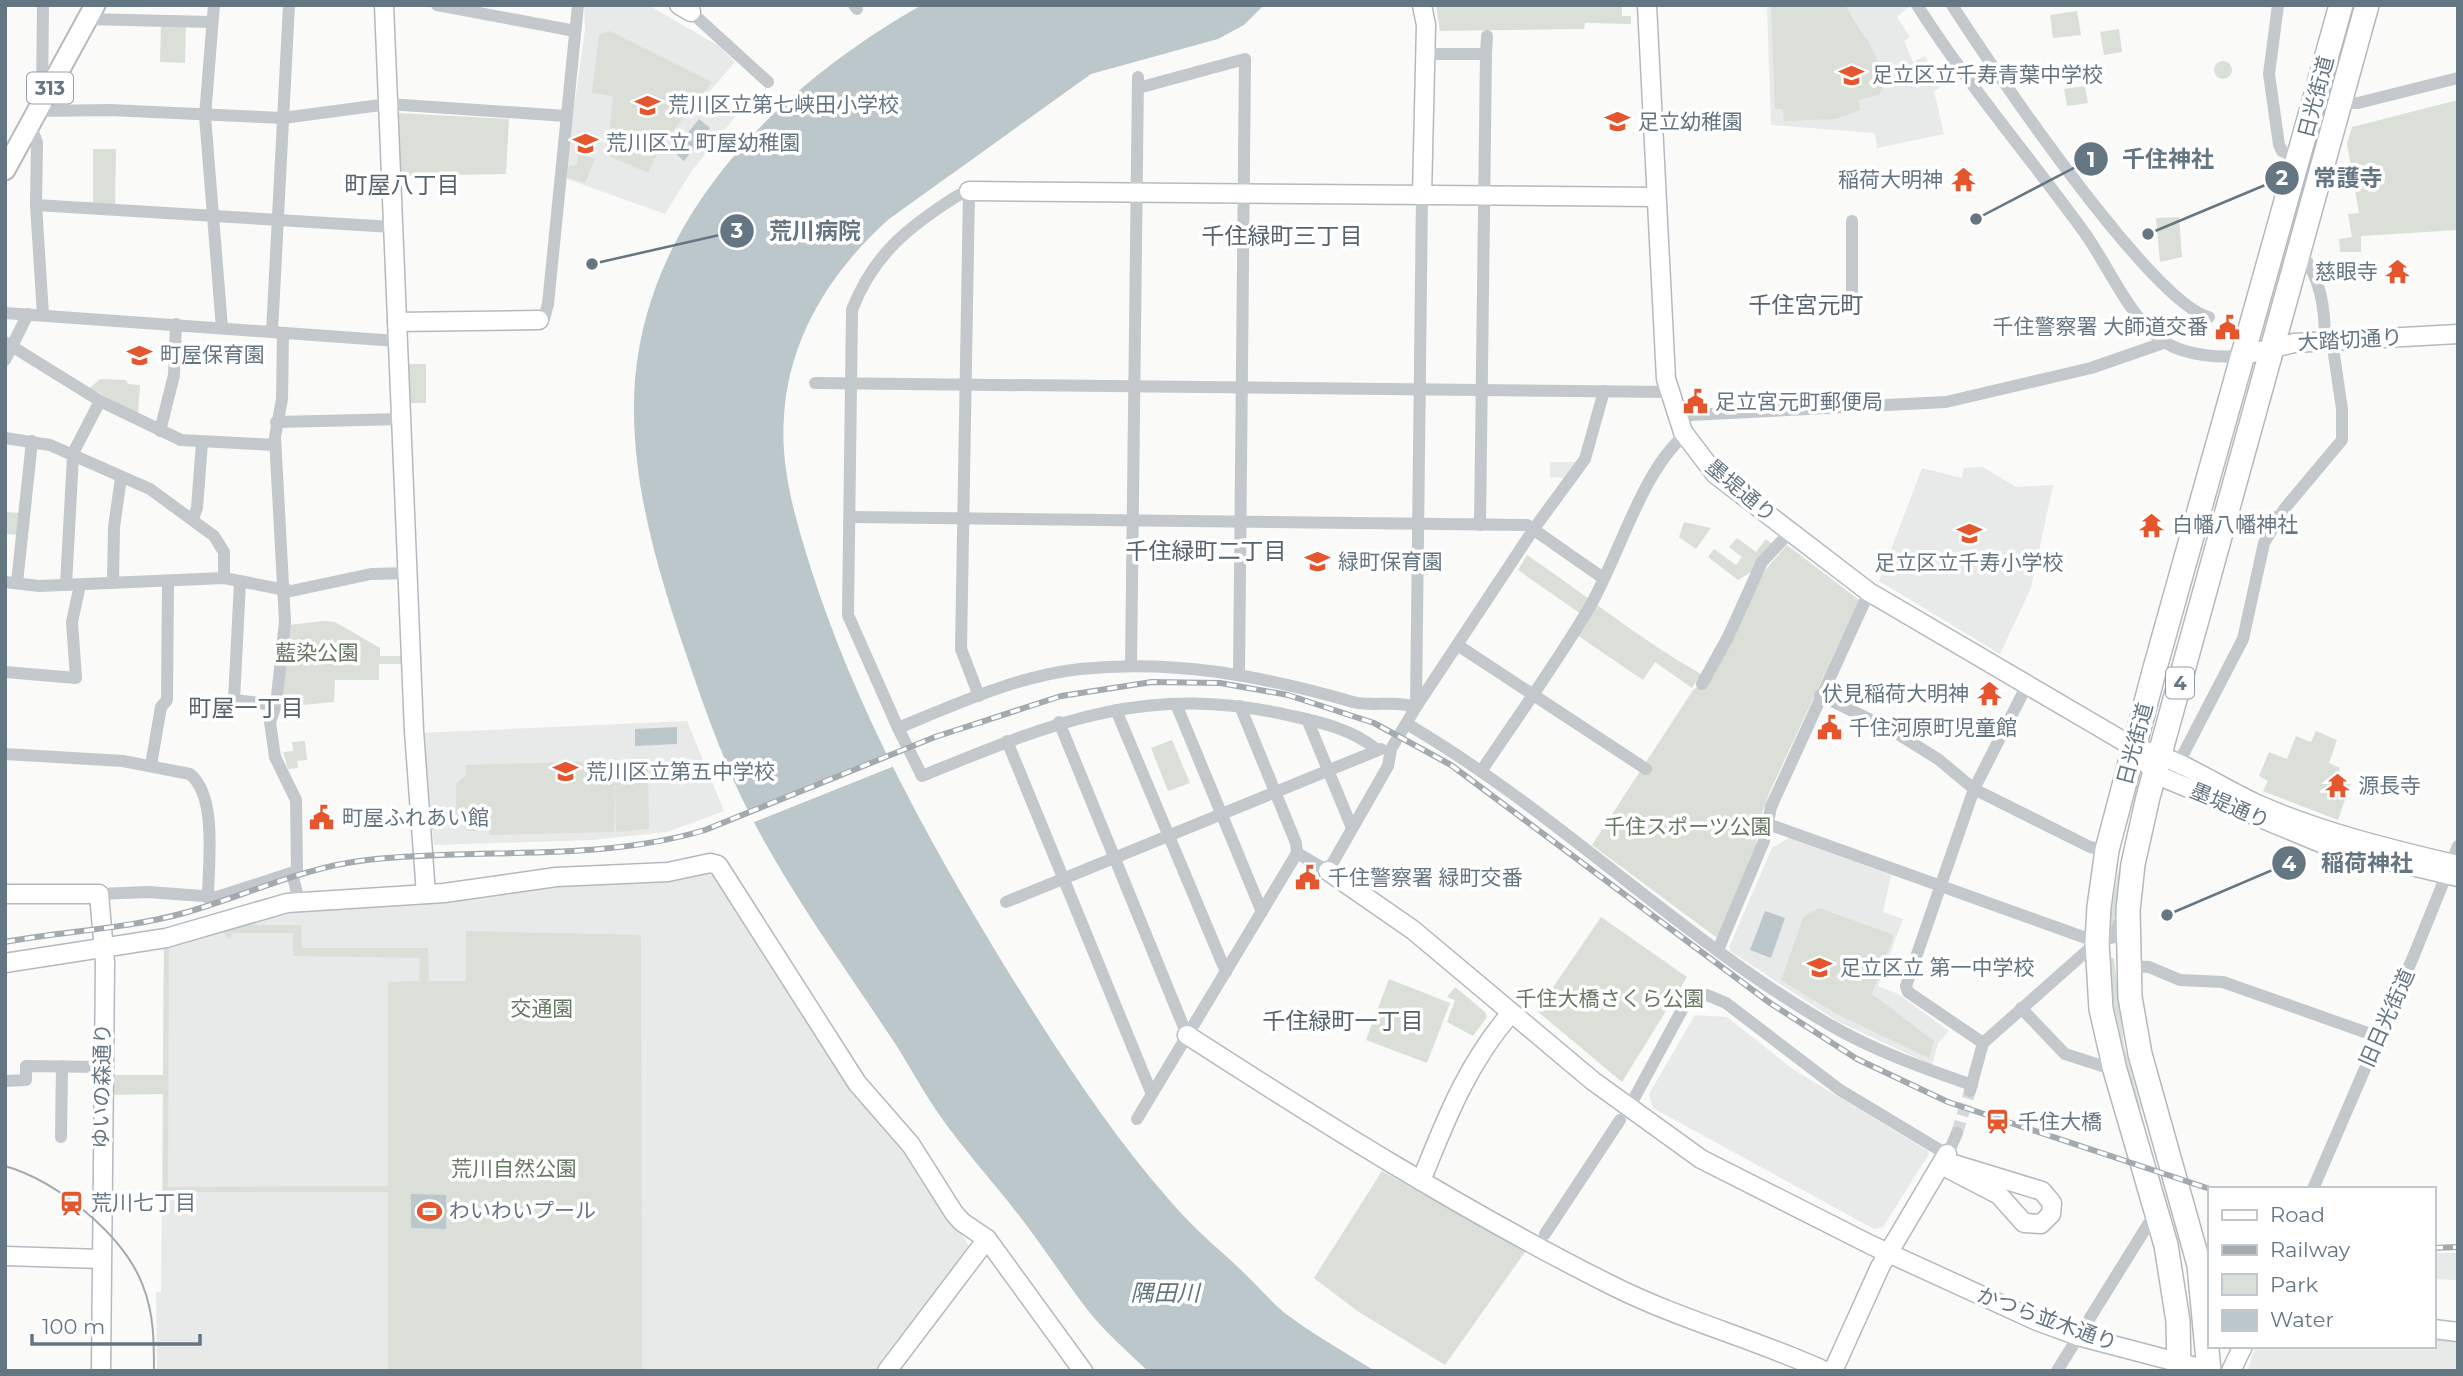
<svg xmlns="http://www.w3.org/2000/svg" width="2463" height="1376" font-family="Montserrat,'Noto Sans JP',sans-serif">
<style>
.built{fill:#e8e9e9}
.green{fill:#dadfd7}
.water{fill:#bbc7cb}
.pier{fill:#fafaf8}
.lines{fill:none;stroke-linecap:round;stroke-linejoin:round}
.street-tunnel{stroke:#d5d9db;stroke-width:12;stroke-dasharray:12 6;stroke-linecap:butt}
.secondary-casing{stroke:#b3babf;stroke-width:21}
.primary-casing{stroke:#b5babe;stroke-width:23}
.highway-casing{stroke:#b4b9bd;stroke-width:26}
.street{stroke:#c3c8cc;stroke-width:12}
.secondary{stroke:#fff;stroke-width:18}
.primary{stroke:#fff;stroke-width:19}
.highway{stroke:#fff;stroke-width:23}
.tram{stroke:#a2aab0;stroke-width:2}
.rail-casing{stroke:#a2aab0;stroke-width:6}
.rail{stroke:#fff;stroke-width:3.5;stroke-dasharray:10;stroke-linecap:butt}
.labels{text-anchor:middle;stroke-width:7;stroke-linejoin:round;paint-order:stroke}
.shield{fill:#fff;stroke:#939fa8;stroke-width:2}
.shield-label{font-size:19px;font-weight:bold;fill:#657683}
.poi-label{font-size:21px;fill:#657683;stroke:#fff;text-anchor:start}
.street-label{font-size:21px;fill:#657683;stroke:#fff}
.park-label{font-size:21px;fill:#687a64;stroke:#fff}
.neighbourhood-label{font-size:23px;fill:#57646e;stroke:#fff}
.water-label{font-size:23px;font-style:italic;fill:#60757c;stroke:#fff}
.leader{fill:none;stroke:#657683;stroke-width:2.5}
.callout-dot{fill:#657683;stroke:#fff;stroke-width:2.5}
.mark-label{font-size:21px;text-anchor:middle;font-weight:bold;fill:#fff}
.callout-label{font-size:23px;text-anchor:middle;font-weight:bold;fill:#657683;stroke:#fff;stroke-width:7;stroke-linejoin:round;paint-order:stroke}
</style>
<rect width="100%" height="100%" fill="#fafaf8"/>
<g class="built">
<path d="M584,5H648L719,46L735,62L709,92L735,117L691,172L665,214L564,178L585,30Z"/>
<path d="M1767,5H1911L1897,17L1910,37L1904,41L1913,62L1925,56L1939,88L1934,91L1944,134L1877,148L1875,133L1771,125Z"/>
<path d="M1550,462H1579L1567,478L1550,477Z"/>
<path d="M1983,467L2016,487L2053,485L2031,588L2000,654L1879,581L1922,468L1962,478L1964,468Z"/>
<path d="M687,721L724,811L667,832L593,840L434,845L420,733Z"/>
<path d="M1789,838L1891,875L1883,912L1903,919L1878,986L1898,994L1949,1031L1938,1043L1932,1065L1837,1021L1730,951V945L1772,848Z"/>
<path d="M711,869L911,1154L970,1248L881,1371H157L156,1292H161L164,945L282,910Z"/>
<path d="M1695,1015L1727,1017L1794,1070L1928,1151L1929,1154L1883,1227L1874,1229L1653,1108L1649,1094Z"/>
<path d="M2433,1253H2458L2457,1280L2433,1279Z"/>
<path d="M2433,1334L2458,1337V1371H2247L2256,1346H2433Z"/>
</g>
<g class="green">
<path d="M1436,5H1622V16H1631V24L1585,23L1584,29L1440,31Z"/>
<path d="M1771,5H1845C1849,12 1862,35 1868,40L1887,81L1879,95L1858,100L1860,110L1836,119L1784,121L1783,109H1775Z"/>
<path d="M2077,11L2081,35L2053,38L2050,15Z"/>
<path d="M161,24L186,25L185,63L160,62Z"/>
<path d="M2119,29L2122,52L2104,55L2100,32Z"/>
<path d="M609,31L712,82L661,146L648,173L607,155L613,96L592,93L599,35Z"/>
<circle cx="2223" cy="70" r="9"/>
<path d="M2085,86L2088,103L2067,106L2064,89Z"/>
<path d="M2458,100V230L2361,236V252H2340L2339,239L2352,237L2348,214L2359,213L2347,144L2352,127Z"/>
<path d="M397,113L509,119L506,174L398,176Z"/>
<path d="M93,149H116L115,206L93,205Z"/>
<path d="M579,153L595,159L585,183L567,177L568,168L577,164Z"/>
<path d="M2179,217L2182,257L2160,262L2156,218Z"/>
<path d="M408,364H426V403H409Z"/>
<path d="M100,379L126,380L128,384L140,385L138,414L90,388Z"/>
<path d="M5,512L21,513L19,535L5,534Z"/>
<path d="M1684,522L1711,528L1696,549L1679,537Z"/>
<path d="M1737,538L1756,552L1766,539L1774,546L1754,570L1738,580L1708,557L1714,549L1736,565L1742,557L1729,547Z"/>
<path d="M1787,545L1859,600L1771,789L1760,819L1756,845L1717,938L1592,845L1693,690L1708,680L1766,569Z"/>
<path d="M1527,555C1586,595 1639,639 1701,674L1692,688L1655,662L1643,680L1577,635L1588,619L1518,570Z"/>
<path d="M323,621L335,622L380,648V656H404V664H379V680H335L334,702L282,707L288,625Z"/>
<path d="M2316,731L2337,740L2329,763L2340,768L2338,776L2351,782L2338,820L2263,791L2268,781L2259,776L2269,752L2287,759L2296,736L2311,742Z"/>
<path d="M1172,740L1190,783L1168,791L1151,748Z"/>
<path d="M305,741L307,760L297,761L298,768L288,769L283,752L293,751L292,742Z"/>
<path d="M650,760V768L634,769H648L649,829L616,832L615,769L614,832L490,835L489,830L468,831L456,813V784L466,775V765Z"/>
<path d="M2137,798L2112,932L2108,931L2117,877Z"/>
<path d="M1819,908L1894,935L1872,994L1934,1041L1929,1058L1835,1013L1781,980L1804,916Z"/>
<path d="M1601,917L1687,977L1622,1082L1537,1011Z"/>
<path d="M241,925H301L302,948H428L429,981H466V931L641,935L642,1371H388V1192H163V1094L110,1095L111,1075H163L164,945L169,944L168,1187L388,1186V982L419,981L420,958L293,956V933H232L231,939H228L222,930Z"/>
<path d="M2108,958H2114L2124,1045L2141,1109L2138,1110L2112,999Z"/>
<path d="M1389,979L1450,1003L1427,1063L1366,1040Z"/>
<path d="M1455,987L1485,1012L1487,1017L1473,1036L1447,1022L1455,1000L1447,997Z"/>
<path d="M1382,1171L1525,1252L1445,1365L1356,1310L1314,1278Z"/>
</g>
<g class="water">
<path d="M922,5H1264L1244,25L1218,39L1091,74L889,219C831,271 789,337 784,416C780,470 796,521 812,572C857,711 928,840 1004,965C1055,1047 1108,1131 1172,1203C1193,1228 1219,1249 1242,1271C1259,1287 1274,1306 1293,1319C1319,1338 1348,1354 1375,1371H1148C1128,1352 1107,1334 1090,1313C1068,1285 1049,1255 1027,1226C998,1187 964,1151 936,1110C918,1083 903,1054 884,1027C833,950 777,874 738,790C713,735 694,678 675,621C650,543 629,463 635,380C649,212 783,83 922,5Z"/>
<path d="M699,119L710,128L684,161L673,151Z"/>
<path d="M677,727V744L635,746V729Z"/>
<path d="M1765,911L1785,918L1771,958L1750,950Z"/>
<path d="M411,1194L446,1195V1229L411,1228Z"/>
</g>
<path class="pier" d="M890,752L897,765L752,823L746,811Z"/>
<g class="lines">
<path class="street-tunnel" d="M1957,1133L1970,1091"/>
<defs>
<g id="secondary">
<path d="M384,5L414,731L426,894"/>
<path d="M679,5L691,12"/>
<path d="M1647,5L1666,379L1683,432L1715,474L1869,592L2135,748C2179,758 2216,785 2257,804C2320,832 2390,849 2458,865"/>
<path d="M969,191L1656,197"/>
<path d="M1422,195L1426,25L1422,5"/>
<path d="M397,322L539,320"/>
<path d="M2244,355L2294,343L2458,334"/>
<path d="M2148,765L2155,773L2169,780L2328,846L2458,877"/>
<path d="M1328,871L1413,930L1593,1081L1701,1159L1871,1245L2037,1321L2078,1336L2211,1371"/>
<path d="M5,894H99L105,963L101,1371"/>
<path d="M5,963L166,938L287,903L444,893L556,877L668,872L710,863L718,865L857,1083L911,1145L954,1213L962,1222L987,1239L1083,1371"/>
<path d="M1187,1035C1325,1124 1465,1212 1613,1286C1681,1320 1755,1339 1825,1371"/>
<path d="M1944,1161L2042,1191L2052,1203L2051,1214L2041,1224L2024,1223L1999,1195L1949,1169Z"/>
<path d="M1421,1181C1446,1119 1467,1064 1511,1013"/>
<path d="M5,1256L101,1259"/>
<path d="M2433,1329L2458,1332"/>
<path d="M887,1371L987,1239"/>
<path d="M1833,1371L1880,1267L1947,1154"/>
<path d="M2231,1371L2243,1346"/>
</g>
<path id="primary" d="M5,170L95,5"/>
<g id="highway">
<path d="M2179,1371L2178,1321L2166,1245L2115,1070L2101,1009L2097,942L2099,907L2107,850L2155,668L2341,5"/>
<path d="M2209,1371L2199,1265L2140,1054L2130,997L2128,910L2133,864L2148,797L2367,5"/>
</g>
</defs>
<use href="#secondary" class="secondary-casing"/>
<use href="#primary" class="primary-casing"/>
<use href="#highway" class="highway-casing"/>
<g class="street">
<path d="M214,5L205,116L222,328"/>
<path d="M437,5L575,31"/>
<path d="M854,5L857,9"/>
<path d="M1917,5C1968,85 2029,156 2084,232C2110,268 2129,319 2166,343C2186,355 2221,359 2244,355"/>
<path d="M1952,5C1989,63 2153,305 2209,317"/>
<path d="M2278,5L2269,74L2279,145L2282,151L2299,158"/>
<path d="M693,6L691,12L768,82"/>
<path d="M87,19L211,22"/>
<path d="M1425,54H1486L1480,525"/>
<path d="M1486,54L1487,36"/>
<path d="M1138,88L1245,59L1239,673"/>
<path d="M42,99L43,5"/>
<path d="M2341,103H2358L2458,78"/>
<path d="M37,111L110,110L283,118L388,104L566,116"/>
<path d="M30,125L37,142L36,205L43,315"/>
<path d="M36,205L392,227"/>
<path d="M1852,221V295"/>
<path d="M2299,251C2321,276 2325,309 2325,341"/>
<path d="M5,313L397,341"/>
<path d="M539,320L544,319L548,304L578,5"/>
<path d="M272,332L289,5"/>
<path d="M5,342L100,401L181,440L275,445"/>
<path d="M5,360L28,314"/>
<path d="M815,383L1668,392"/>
<path d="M1678,419L1691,415L1946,402L2091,368L2166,342"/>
<path d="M276,422L403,419"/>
<path d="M160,431L174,375L176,324"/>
<path d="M5,438L50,445L150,489L214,536L224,552V578"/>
<path d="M72,455L100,401"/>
<path d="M850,517L1527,525L1603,578"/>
<path d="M193,519L197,508L202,442"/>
<path d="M2226,519L2259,523L2279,516"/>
<path d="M5,582L39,586L224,578L291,591L371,574L409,573"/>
<path d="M240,582L234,700L276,705"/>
<path d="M17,583L32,441"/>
<path d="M113,583L114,527L121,478"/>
<path d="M66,585L73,456"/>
<path d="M1459,646L1646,769"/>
<path d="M1131,666L1138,77"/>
<path d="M5,672L76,678L72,622L80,585"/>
<path d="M1702,684L1728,637L1762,562L1790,532"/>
<path d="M1820,695L1893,731L1938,759L1974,789L2090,847L2107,850"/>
<path d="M979,696L961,649L969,191L957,196C908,227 873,255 852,310L848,615L898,728C956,704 1017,676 1080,669C1175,659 1262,676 1353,702C1373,707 1395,700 1416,707L1533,530L1585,459L1604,391"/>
<path d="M1176,704L1262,912"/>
<path d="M1240,706L1296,843L1297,853"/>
<path d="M1116,710L1226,972"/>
<path d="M1307,719L1352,828"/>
<path d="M1059,722L1187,1035"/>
<path d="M1407,724C1556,811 1681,939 1830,1025C1875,1051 1923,1068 1972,1085"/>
<path d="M898,728L922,776C1054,722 1147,682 1292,716C1321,722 1353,730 1376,749"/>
<path d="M1007,741L1151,1092"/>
<path d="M5,754L123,761L190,774C218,797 208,865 208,898"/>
<path d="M151,765L161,707L167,700L168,581"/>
<path d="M1482,770C1518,716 1556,664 1589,608C1618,559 1642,470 1685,435"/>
<path d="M2175,770L2243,639L2264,543L2285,508L2342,440V409L2332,341"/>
<path d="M1768,824L2097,942"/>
<path d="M292,873L299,901"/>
<path d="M99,894L148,892L217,897L297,871L296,800L275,757L270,722L276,705L285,622L275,437L282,399L283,333"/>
<path d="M1006,902L1381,749"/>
<path d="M1718,950L1764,841L1771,807L1869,592"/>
<path d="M2129,966L2149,967L2180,980L2223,982L2379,1037"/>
<path d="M2021,1008L2065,1054L2115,1070"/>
<path d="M1983,1043L2097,942L2114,937L2120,921"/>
<path d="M5,1081L26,1080V1066L102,1067"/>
<path d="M1970,1091L1983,1043L1908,992L1906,986L1974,789L2027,685"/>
<path d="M1630,1106L1683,1008L1690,1000L1707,995L1726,1003L1840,1090L1938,1149L1948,1154L1957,1133"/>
<path d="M1137,1119L1297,853L1328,871L1388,766L1391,749L1416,707L1422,195"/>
<path d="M61,1137L62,1066"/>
<path d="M2313,1189L2414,955L2458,846"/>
<path d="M1545,1234L1620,1120"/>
<path d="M2057,1371L2157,1210"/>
</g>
<use href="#secondary" class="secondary"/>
<use href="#primary" class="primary"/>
<use href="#highway" class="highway"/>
<path class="tram" d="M5,1166C57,1181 124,1235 143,1286C154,1314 154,1342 154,1371"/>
<defs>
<g id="rail">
<path d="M5,942C64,931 126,929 184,913C245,896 303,867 367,860C480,847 595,863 705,830L935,737L1061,696L1152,682L1220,683L1288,695L1374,723L1451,765L1770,1003L1857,1059L1948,1102L2210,1189"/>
<path d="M2433,1248L2458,1247"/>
</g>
</defs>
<use href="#rail" class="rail-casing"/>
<use href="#rail" class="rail"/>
</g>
<defs>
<symbol id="school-bare" viewBox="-9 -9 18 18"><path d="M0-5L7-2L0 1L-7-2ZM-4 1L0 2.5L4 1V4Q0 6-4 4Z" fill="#e4572e" stroke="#fff" stroke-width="2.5" paint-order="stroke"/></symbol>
<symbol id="temple-bare" viewBox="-9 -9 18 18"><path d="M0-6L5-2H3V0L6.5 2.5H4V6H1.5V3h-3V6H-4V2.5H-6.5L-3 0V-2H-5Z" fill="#e4572e" stroke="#fff" stroke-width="2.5" paint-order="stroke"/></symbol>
<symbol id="civic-bare" viewBox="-9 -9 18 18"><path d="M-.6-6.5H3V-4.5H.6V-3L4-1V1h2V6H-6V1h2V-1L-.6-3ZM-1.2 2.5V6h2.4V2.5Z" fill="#e4572e" stroke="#fff" stroke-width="2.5" paint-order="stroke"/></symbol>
<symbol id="station-bare" viewBox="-9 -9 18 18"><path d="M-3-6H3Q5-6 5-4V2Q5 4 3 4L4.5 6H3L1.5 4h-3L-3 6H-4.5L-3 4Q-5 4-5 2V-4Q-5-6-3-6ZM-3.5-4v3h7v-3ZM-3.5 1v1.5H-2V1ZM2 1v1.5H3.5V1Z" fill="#e4572e" stroke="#fff" stroke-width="2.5" paint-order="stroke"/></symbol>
<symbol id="stadium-bare" viewBox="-9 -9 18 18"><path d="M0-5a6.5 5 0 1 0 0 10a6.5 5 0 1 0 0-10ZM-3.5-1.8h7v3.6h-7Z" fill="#e4572e" stroke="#fff" stroke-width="2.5" paint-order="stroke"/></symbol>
</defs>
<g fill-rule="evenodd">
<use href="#school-bare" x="1834" y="58" width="35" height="35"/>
<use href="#school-bare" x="630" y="88" width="35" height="35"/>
<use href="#school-bare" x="1600" y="104" width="35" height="35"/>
<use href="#school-bare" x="568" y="126" width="35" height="35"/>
<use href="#temple-bare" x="1946" y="162" width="35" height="35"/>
<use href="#temple-bare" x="2380" y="254" width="35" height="35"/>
<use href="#civic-bare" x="2210" y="310" width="35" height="35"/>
<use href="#school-bare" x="122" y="338" width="35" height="35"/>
<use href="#civic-bare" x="1678" y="384" width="35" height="35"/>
<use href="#temple-bare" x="2134" y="508" width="35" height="35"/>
<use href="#school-bare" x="1952" y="516" width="35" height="35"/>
<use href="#school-bare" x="1300" y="544" width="35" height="35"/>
<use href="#temple-bare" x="1972" y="676" width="35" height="35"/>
<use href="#civic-bare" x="1812" y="710" width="35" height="35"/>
<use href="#school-bare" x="548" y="754" width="35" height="35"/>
<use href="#temple-bare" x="2320" y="768" width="35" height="35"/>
<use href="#civic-bare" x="304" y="800" width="35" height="35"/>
<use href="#civic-bare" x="1290" y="860" width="35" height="35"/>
<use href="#school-bare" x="1802" y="950" width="35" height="35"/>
<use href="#station-bare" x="1980" y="1104" width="35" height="35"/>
<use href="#station-bare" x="54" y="1186" width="35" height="35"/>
<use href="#stadium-bare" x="412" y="1194" width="35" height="35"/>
</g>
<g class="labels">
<g class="shield">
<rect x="27" y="72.5" width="46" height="31" rx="5"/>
<rect x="2166" y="667.5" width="28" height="31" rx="5"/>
</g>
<g class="shield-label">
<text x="50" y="95">313</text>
<text x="2180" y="690">4</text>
</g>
<g class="poi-label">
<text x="1872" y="82">足立区立千寿青葉中学校</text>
<text x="668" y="112">荒川区立第七峡田小学校</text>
<text x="1638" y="129">足立幼稚園</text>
<text x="606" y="150">荒川区立 町屋幼稚園</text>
<text x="1943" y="187" text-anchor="end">稲荷大明神</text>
<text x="2378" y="279" text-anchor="end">慈眼寺</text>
<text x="2208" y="334" text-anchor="end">千住警察署 大師道交番</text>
<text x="160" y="362">町屋保育園</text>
<text x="1715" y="409">足立宮元町郵便局</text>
<text x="2172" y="532">白幡八幡神社</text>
<text x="1338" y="569">緑町保育園</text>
<text x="1969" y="570" text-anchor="middle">足立区立千寿小学校</text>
<text x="1969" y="701" text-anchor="end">伏見稲荷大明神</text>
<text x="1849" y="735">千住河原町児童館</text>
<text x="586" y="779">荒川区立第五中学校</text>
<text x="2358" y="793">源長寺</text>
<text x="342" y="825">町屋ふれあい館</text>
<text x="1328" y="885">千住警察署 緑町交番</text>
<text x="1840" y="975">足立区立 第一中学校</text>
<text x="2018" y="1129">千住大橋</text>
<text x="91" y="1210">荒川七丁目</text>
<text x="449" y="1218">わいわいプール</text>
</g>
<g class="street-label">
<text transform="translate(2316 97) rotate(-75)" y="7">日光街道</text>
<text transform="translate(2350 340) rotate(-3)" y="7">大踏切通り</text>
<text transform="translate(1741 491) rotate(40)" y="7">墨堤通り</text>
<text transform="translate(2135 744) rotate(-75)" y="7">日光街道</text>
<text transform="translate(2230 806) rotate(23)" y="7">墨堤通り</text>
<text transform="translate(2387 1018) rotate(-66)" y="7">旧日光街道</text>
<text transform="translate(102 1086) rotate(-89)" y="7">ゆいの森通り</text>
<text transform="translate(2047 1319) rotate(20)" y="7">かつら並木通り</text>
</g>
<g class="park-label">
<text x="317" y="660">藍染公園</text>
<text x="1688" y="834">千住スポーツ公園</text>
<text x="1610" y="1006">千住大橋さくら公園</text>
<text x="542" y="1016">交通園</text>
<text x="514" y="1176">荒川自然公園</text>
</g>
<g class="neighbourhood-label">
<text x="402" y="193">町屋八丁目</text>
<text x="1282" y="244">千住緑町三丁目</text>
<text x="1806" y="313">千住宮元町</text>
<text x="1206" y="559">千住緑町二丁目</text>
<text x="246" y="716">町屋一丁目</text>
<text x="1343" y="1029">千住緑町一丁目</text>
</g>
<g class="water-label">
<text x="1165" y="1301">隅田川</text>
</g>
</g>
<path class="leader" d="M1976 219L2091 159M2148 234L2282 178M592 264L737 231M2167 915L2289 863"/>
<g class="callout-dot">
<circle cx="1976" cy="219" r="7"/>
<circle cx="2148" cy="234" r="7"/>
<circle cx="592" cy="264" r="7"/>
<circle cx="2167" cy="915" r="7"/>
<circle cx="2091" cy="159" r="18"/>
<circle cx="2282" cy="178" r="18"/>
<circle cx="737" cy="231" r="18"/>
<circle cx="2289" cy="863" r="18"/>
</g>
<g class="mark-label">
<text x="2091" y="167">1</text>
<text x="2282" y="185">2</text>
<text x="737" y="238">3</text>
<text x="2289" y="871">4</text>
</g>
<g class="callout-label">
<text x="2168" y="167">千住神社</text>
<text x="2348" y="186">常護寺</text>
<text x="815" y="239">荒川病院</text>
<text x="2367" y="871">稲荷神社</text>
</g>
<rect width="2463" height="1376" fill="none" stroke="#657683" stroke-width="14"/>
<rect x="2208" y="1187" width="228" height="161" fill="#ffffff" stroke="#c1c8cd" stroke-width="2"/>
<rect x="2222" y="1210" width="35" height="10" fill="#ffffff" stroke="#c1c8cd" stroke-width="2"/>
<text x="2270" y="1222" font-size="21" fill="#657683">Road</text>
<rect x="2222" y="1245" width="35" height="10" fill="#a2aab0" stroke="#c1c8cd" stroke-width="2"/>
<text x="2270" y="1257" font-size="21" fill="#657683">Railway</text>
<rect x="2222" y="1274" width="35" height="21" fill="#dadfd7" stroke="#c1c8cd" stroke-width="2"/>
<text x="2270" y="1292" font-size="21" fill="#657683">Park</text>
<rect x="2222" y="1310" width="35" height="21" fill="#bbc7cb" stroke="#c1c8cd" stroke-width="2"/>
<text x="2270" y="1327" font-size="21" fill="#657683">Water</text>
<path d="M32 1334v10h168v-10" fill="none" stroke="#657683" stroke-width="3.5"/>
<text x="42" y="1334" font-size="21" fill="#657683" stroke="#ffffff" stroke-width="5" paint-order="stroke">100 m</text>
</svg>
